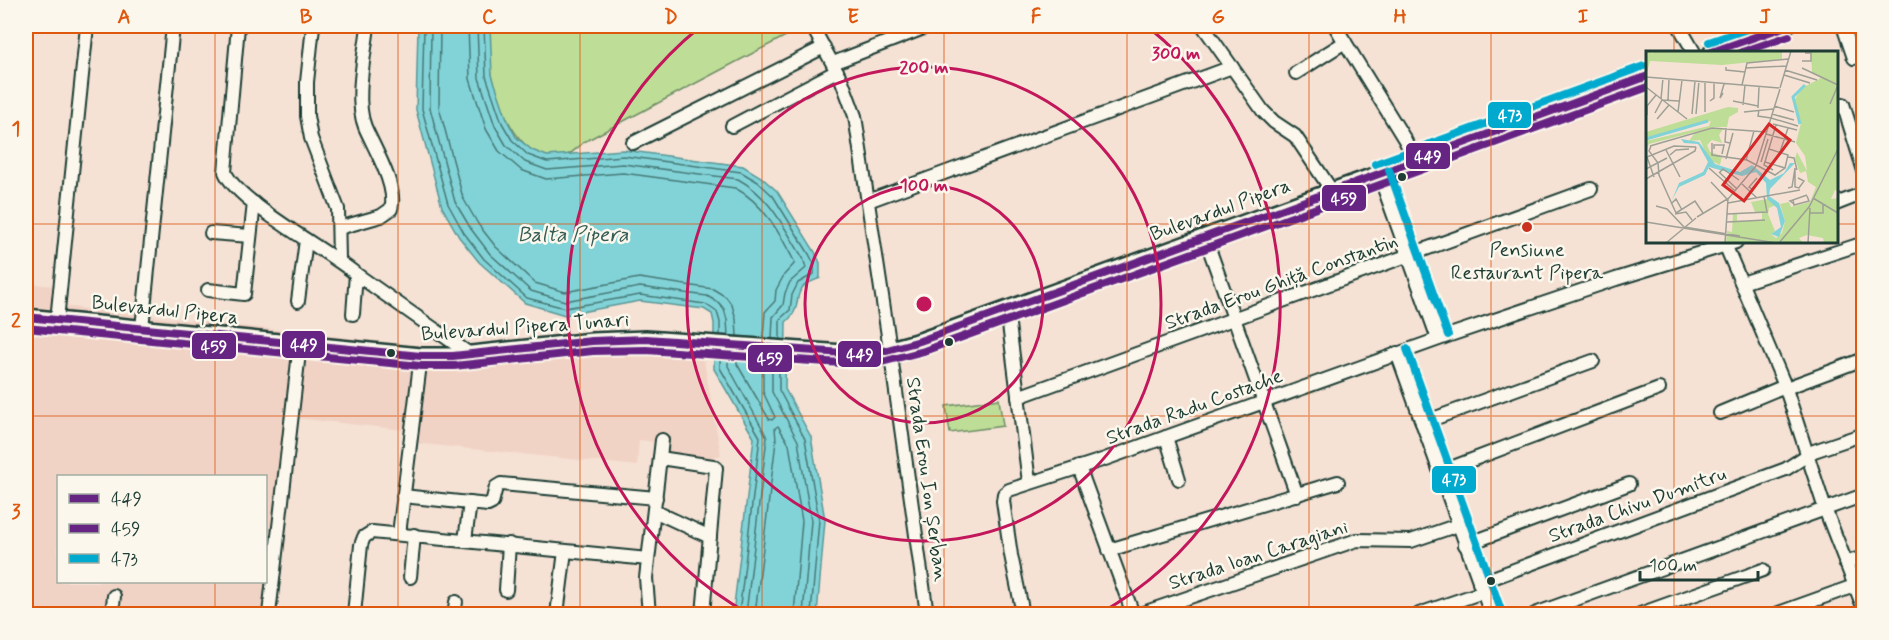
<svg xmlns="http://www.w3.org/2000/svg" width="1889" height="640" font-family="Mynerve,sans-serif">
<style>
.built{fill:#f1d3c5}
.green{fill:#bedd96;stroke:#6e8d65;stroke-width:1.5}
.water{fill:#82d3d8;stroke:#5a9796;stroke-width:1.5}
.lines{fill:none;stroke-linecap:round;stroke-linejoin:round}
.shore{stroke:#477976;stroke-width:1.5}
.minor-casing{stroke:#1f3d34;stroke-width:16}
.major-casing{stroke:#1f3d34;stroke-width:20}
.minor{stroke:#fbf7ec;stroke-width:12}
.major{stroke:#fbf7ec;stroke-width:15}
.bus-1-casing{stroke:#fbf7ec;stroke-width:12}
.bus-2-casing{stroke:#fbf7ec;stroke-width:12}
.bus-3-casing{stroke:#fbf7ec;stroke-width:12}
.bus-1{stroke:#662483;stroke-width:8}
.bus-2{stroke:#662483;stroke-width:8}
.bus-3{stroke:#00a9ce;stroke-width:8}
.grid{fill:none;stroke:#de580e;stroke-width:1.5;stroke-opacity:0.55}
.ring{fill:none;stroke:#c2185b;stroke-width:3}
.bus-dot{fill:#1f3d34;stroke:#fbf7ec;stroke-width:2}
.poi-dot{fill:#c8321e;stroke:#fbf7ec;stroke-width:2}
.labels{text-anchor:middle;stroke-width:5;stroke-linejoin:round;paint-order:stroke}
.street-label{font-size:20px;fill:#1f3d34;stroke:#fbf7ec}
.poi-label{font-size:20px;fill:#1f3d34;stroke:#fbf7ec}
.water-label{font-size:21px;font-style:italic;fill:#335b55;stroke:#fbf7ec}
.inset-river{fill:none;stroke:#82d3d8;stroke-width:3}
.inset-road{fill:none;stroke:#9fa095;stroke-width:1.5}
.view{fill:#d62828;fill-opacity:0.15;stroke:#d62828;stroke-width:3}
.inset-edge{fill:none;stroke:#1f3d34;stroke-width:3}
.centre{fill:#c2185b;stroke:#fbf7ec;stroke-width:3}
.ring-label{font-size:18px;text-anchor:middle;font-weight:bold;fill:#c2185b;stroke:#fbf7ec;stroke-width:5;stroke-linejoin:round;paint-order:stroke}
.line-badge{stroke:#fbf7ec;stroke-width:2}
.badge-label{font-size:16px;text-anchor:middle;font-weight:bold;fill:#fff}
.neatline{fill:none;stroke:#de580e;stroke-width:2}
.grid-label{font-size:20px;text-anchor:middle;font-weight:bold;fill:#de580e}
</style>
<rect width="100%" height="100%" fill="#f5e2d5"/>
<filter id="ink" filterUnits="userSpaceOnUse"><feTurbulence type="fractalNoise" baseFrequency=".0167" numOctaves="2"/><feDisplacementMap in="SourceGraphic" scale="12" xChannelSelector="R" yChannelSelector="G"/><feConvolveMatrix kernelMatrix="1 2 1 2 8 2 1 2 1" color-interpolation-filters="sRGB"/></filter>
<g filter="url(#ink)">
<path class="built" d="M26,283L54,286L53,305L439,348L601,333H699L721,455L680,467L663,455V443L639,440L637,466L403,442L404,430L285,417L266,581V476H58V582H265L261,614H26Z"/>
<g class="green">
<path d="M490,26H803L799,29L584,142C579,146 572,154 565,156C521,167 500,109 492,76C489,61 491,42 490,26Z"/>
<path d="M999,399L1003,426L950,433L946,406Z"/>
</g>
<path class="water" d="M418,26H490L492,75L508,122L516,137L532,150L547,156L623,150L743,166L761,177L777,191L815,252L820,263V278C816,280 806,283 803,287C793,297 803,307 786,322L785,389L811,437L825,520L817,614H733L754,438L714,369V323L712,314L704,309L640,301L565,315L525,303L479,262L459,237L442,207L416,110Z"/>
<g class="lines">
<g class="shore">
<path d="M424,26L422,109L448,204L464,233L484,259L527,298L565,308L640,295L705,304L717,312L720,322V335"/>
<path d="M431,26L430,108L455,202L471,229L490,254L531,291L565,301L640,287L707,296L719,303L724,309L727,320L728,336"/>
<path d="M440,26L439,107L463,198L478,224L496,247L535,283L565,292L639,278L713,289L726,297L732,305L736,319L737,336"/>
<path d="M468,26L470,79L486,129L499,151L521,170L546,179L623,173L735,188C763,202 781,235 795,263L784,275L776,290L775,301L765,312L763,338"/>
<path d="M477,26L479,78L495,126L506,145L525,162L547,170L623,164L738,179C770,196 784,228 803,258L806,268L790,282L785,293L783,305L773,317L772,339"/>
<path d="M484,26L486,76L502,123L512,140L528,155L547,162L624,156L741,172L758,182L773,196L809,254L814,264V274L798,283L792,295L790,310L780,319V339"/>
<path d="M720,353V368L760,437L739,614"/>
<path d="M728,354V366L767,437L746,614"/>
<path d="M737,354V364L769,419L772,420L775,417L763,392V356"/>
<path d="M772,357V392L798,441L811,521L803,614"/>
<path d="M779,357V390L805,439L819,520L811,614"/>
<path d="M755,614L776,441L775,428L778,426L789,444L802,521L794,614"/>
</g>
<defs>
<g id="minor">
<path d="M238,26L225,172C237,202 327,250 356,274L471,355"/>
<path d="M313,26L307,82V116L311,138L338,209L339,260"/>
<path d="M812,26L842,81L855,116L890,349L927,614"/>
<path d="M1203,26L1263,111L1274,122L1295,136L1332,191"/>
<path d="M1335,26L1405,140L1415,161"/>
<path d="M1679,26L1694,52"/>
<path d="M1843,26L1854,58"/>
<path d="M1749,39L1753,52"/>
<path d="M833,63L929,26"/>
<path d="M1296,73L1345,42"/>
<path d="M1843,104L1864,171"/>
<path d="M732,126L837,71"/>
<path d="M633,143L824,47"/>
<path d="M1379,174L1438,339"/>
<path d="M868,201L1232,67"/>
<path d="M1836,204L1864,193"/>
<path d="M339,228L381,216L391,209C398,187 374,148 365,127C354,100 365,54 368,26"/>
<path d="M211,233L250,236"/>
<path d="M1205,237L1297,495"/>
<path d="M1724,242L1785,386L1825,509L1864,609"/>
<path d="M1742,283L1864,243"/>
<path d="M208,290L244,294L254,203"/>
<path d="M298,301L306,240"/>
<path d="M1007,309L1029,482"/>
<path d="M353,314L356,274"/>
<path d="M57,320L87,26"/>
<path d="M142,328L173,26"/>
<path d="M1397,353L1491,614"/>
<path d="M1786,388L1864,359"/>
<path d="M1018,397L1591,189"/>
<path d="M1720,413L1785,386"/>
<path d="M1422,423L1593,361"/>
<path d="M1166,437L1179,479"/>
<path d="M660,458L713,466L716,468L703,614"/>
<path d="M1079,467L1133,614"/>
<path d="M1440,472L1659,389"/>
<path d="M403,496L488,505L492,503L496,487L501,484L656,498"/>
<path d="M654,511L710,537"/>
<path d="M399,534L421,356"/>
<path d="M465,540L470,503"/>
<path d="M1465,545L1629,484"/>
<path d="M1109,550L1338,482"/>
<path d="M1845,563L1864,557"/>
<path d="M410,577L414,535"/>
<path d="M1479,583L1786,469L1814,451L1864,434"/>
<path d="M506,590L509,544"/>
<path d="M112,614L114,596"/>
<path d="M269,614L300,344"/>
<path d="M354,614L361,545L364,537L372,532L648,559"/>
<path d="M454,614L456,602"/>
<path d="M557,614L565,551"/>
<path d="M649,614L646,578L662,440"/>
<path d="M1023,614L1011,555L1003,501L1004,494L1009,490L1105,459L1450,335L1616,279L1736,242"/>
<path d="M1140,614L1357,540L1411,541L1458,525"/>
<path d="M1419,614L1483,592"/>
<path d="M1535,614L1864,495"/>
<path d="M1640,614L1763,570"/>
<path d="M1776,614L1854,586"/>
</g>
<g id="major">
<path d="M1712,52L1786,26"/>
<path d="M26,317L421,356H453L592,341L646,339L858,354L876,353L920,341L1648,76"/>
</g>
</defs>
<use href="#minor" class="minor-casing"/>
<use href="#major" class="major-casing"/>
<use href="#minor" class="minor"/>
<use href="#major" class="major"/>
<defs>
<g id="bus-1">
<path d="M1712,52L1786,26"/>
<path d="M26,317L421,356H453L592,341L646,339L858,354L876,353L920,341L1648,76"/>
</g>
<g id="bus-2">
<path d="M1742,52L1789,36"/>
<path d="M26,328L421,366H454L593,351L646,350L857,364L878,363L924,351L1648,87"/>
</g>
<g id="bus-3">
<path d="M1709,42L1756,26"/>
<path d="M1375,164L1644,66"/>
<path d="M1389,170L1448,335"/>
<path d="M1407,349L1501,610"/>
</g>
</defs>
<use href="#bus-1" class="bus-1-casing"/>
<use href="#bus-2" class="bus-2-casing"/>
<use href="#bus-3" class="bus-3-casing"/>
<use href="#bus-1" class="bus-1"/>
<use href="#bus-2" class="bus-2"/>
<use href="#bus-3" class="bus-3"/>
</g>
</g>
<path class="grid" d="M215,26V476M398,26V614M580,26V614M762,26V614M944,26V614M1127,26V614M1309,26V614M1491,26V614M1674,26V52M26,224H1648M1836,224H1864M1674,242V614M26,416H1864M215,582V614"/>
<g class="ring">
<circle cx="924" cy="304" r="119"/>
<circle cx="924" cy="304" r="237"/>
<path d="M749 614A356 356 0 0 1 700 27M1148 27A356 356 0 0 1 1099 614"/>
</g>
<g class="bus-dot">
<circle cx="1402" cy="177" r="5"/>
<circle cx="949" cy="342" r="5"/>
<circle cx="391" cy="353" r="5"/>
<circle cx="1491" cy="581" r="5"/>
</g>
<circle class="poi-dot" cx="1527" cy="227" r="6"/>
<g class="labels">
<g class="street-label">
<text transform="translate(1220 209) rotate(-20)" y="7">Bulevardul Pipera</text>
<text transform="translate(1281 281) rotate(-20)" y="7">Strada Erou Ghiță Constantin</text>
<text transform="translate(165 309) rotate(6)" y="7">Bulevardul Pipera</text>
<text transform="translate(525 326) rotate(-4)" y="7">Bulevardul Pipera Tunari</text>
<text transform="translate(1194 406) rotate(-20)" y="7">Strada Radu Costache</text>
<text transform="translate(928 479) rotate(82)" y="7">Strada Erou Ion Șerban</text>
<text transform="translate(1637 504) rotate(-20)" y="7">Strada Chivu Dumitru</text>
<text transform="translate(1258 554) rotate(-18)" y="7">Strada Ioan Caragiani</text>
</g>
<g class="poi-label">
<text x="1527" y="256">Pensiune<tspan x="1527" dy="23">Restaurant Pipera</tspan></text>
</g>
<g class="water-label">
<text x="573" y="241">Balta Pipera</text>
</g>
</g>
<g transform="translate(1646 51)">
<rect width="192" height="192" fill="#f5e2d5"/>
<path d="M0,0H6L7,4V0H136V8L76,14L4,10L0,25ZM165,0H192V140L189,139L185,148L192,147V192H178L177,187L161,184L153,187L157,192H80L81,180L86,181L87,162H91V170H116V161H109L105,151L121,148L130,154L123,157L122,163L129,180L125,183L130,187L136,182L139,170L134,153L143,151L145,156L164,151L170,136L162,131L160,120L154,122L149,108L151,101L161,120L159,105L150,92L155,72L148,50L156,37L175,27L166,22ZM82,56L92,57V61L83,66L81,76H68L3,93L0,99V90L63,75L65,70L0,87V81ZM67,77L77,78L73,84L76,92L66,89L61,94L64,101L76,105L74,114L63,109L54,89L43,90L48,83Z" fill="#bedd96"/>
<path d="M35,88L53,91L69,113L94,121L106,114L124,129L138,122L144,112H149L124,138L123,145L133,152L139,170L133,186L125,183L135,176L131,157L121,148L120,132L110,121L96,125L63,116L59,124L33,136L26,149L33,132L57,121L62,111L52,93L38,92Z" fill="#82d3d8"/>
<path class="inset-river" d="M154,73L147,46L159,34M0,88L62,70"/>
<path class="inset-road" d="M156,10H165V2H159M80,16V19L99,21M99,17L141,15M156,17L192,34M139,19L171,29M138,24L164,32M0,26L133,37M96,34L101,12L142,8M0,36L41,68M134,37L145,0M77,42L74,47L78,33M15,48L17,27M22,49L23,28M64,50L68,47V32M87,50L112,55M184,53L192,34M97,54L99,34M128,55L148,61M112,57L113,36M113,59L112,65L125,67M32,61L36,29M59,61V31M98,61L127,58M9,62L16,49L33,50M46,63L49,30M50,63L53,30M126,63L148,69M1,64V55L10,44M125,67L152,75M11,68L23,54M127,73L151,79M80,77L79,91L84,92M120,83L149,91M66,92V104L101,109L129,124L139,117L142,104L123,98M4,95L66,77L120,81M5,95L3,100L12,112L13,124L30,162M68,98V94H78L76,103M20,99L34,126M134,101L142,77M24,104L30,99L43,98M142,106L148,107L151,119M80,108L87,82M100,109L108,80M115,111L122,88M119,111L139,117M63,117L89,140M0,118L21,107M127,119L118,114L130,74M73,121L91,138M74,121L77,118L93,129M8,126L1,106L28,95L50,96M111,127L103,136L106,138L112,132M0,128L49,100L50,96M65,131L81,148M96,133L111,147M142,137L146,136L149,117V136L153,137L158,130L152,127M167,147L192,162M147,149L148,154L163,150L161,145M26,152L30,148L36,159M82,152L154,139M148,153L144,150L161,144M10,155L21,158L38,176L94,185M30,162L49,150L57,162M164,162H177V153M29,163L40,161L46,169M81,163L121,161L118,145M51,166L83,147M0,171L130,192M81,171L119,169M20,192L50,167M79,192L82,148L110,115L134,38M133,192L163,156L192,98M162,192L164,157"/>
<path class="view" d="M123,73L144,89L98,150L77,134Z"/>
<rect width="192" height="192" class="inset-edge"/>
</g>
<circle cx="924" cy="304" r="9" class="centre"/>
<g class="ring-label">
<text x="1176" y="59">300 m</text>
<text x="924" y="73">200 m</text>
<text x="924" y="191">100 m</text>
</g>
<g class="line-badge">
<rect x="1487" y="101" width="45" height="28" rx="6" fill="#00a9ce"/>
<rect x="1405" y="142" width="46" height="28" rx="6" fill="#662483"/>
<rect x="1321" y="184" width="46" height="28" rx="6" fill="#662483"/>
<rect x="281" y="330" width="45" height="29" rx="6" fill="#662483"/>
<rect x="191" y="332" width="46" height="28" rx="6" fill="#662483"/>
<rect x="837" y="340" width="45" height="28" rx="6" fill="#662483"/>
<rect x="747" y="344" width="46" height="29" rx="6" fill="#662483"/>
<rect x="1431" y="465" width="46" height="29" rx="6" fill="#00a9ce"/>
</g>
<g class="badge-label">
<text x="1510" y="121">473</text>
<text x="1428" y="162">449</text>
<text x="1344" y="204">459</text>
<text x="304" y="350">449</text>
<text x="214" y="352">459</text>
<text x="860" y="360">449</text>
<text x="770" y="364">459</text>
<text x="1454" y="485">473</text>
</g>
<rect width="1889" height="640" fill="none" stroke="#fbf7ec" stroke-width="66"/>
<rect x="57" y="475" width="210" height="108" fill="#fbf7ec" stroke="#a3ada2" stroke-width="1.5"/>
<rect x="69" y="494" width="30" height="9" fill="#662483" stroke="#a3ada2" stroke-width="1.5"/>
<text x="111" y="505" font-size="18" fill="#1f3d34">449</text>
<rect x="69" y="524" width="30" height="9" fill="#662483" stroke="#a3ada2" stroke-width="1.5"/>
<text x="111" y="535" font-size="18" fill="#1f3d34">459</text>
<rect x="69" y="554" width="30" height="9" fill="#00a9ce" stroke="#a3ada2" stroke-width="1.5"/>
<text x="111" y="565" font-size="18" fill="#1f3d34">473</text>
<path d="M1640 571v9h118v-9" fill="none" stroke="#1f3d34" stroke-width="3"/>
<text x="1649" y="571" font-size="18" fill="#1f3d34" stroke="#fbf7ec" stroke-width="4.5" paint-order="stroke">100 m</text>
<rect x="33" y="33" width="1823" height="574" class="neatline"/>
<g class="grid-label">
<text x="124" y="23">A</text>
<text x="306" y="23">B</text>
<text x="489" y="23">C</text>
<text x="671" y="23">D</text>
<text x="853" y="23">E</text>
<text x="1036" y="23">F</text>
<text x="1218" y="23">G</text>
<text x="1400" y="23">H</text>
<text x="1583" y="23">I</text>
<text x="1765" y="23">J</text>
<text x="16" y="135">1</text>
<text x="16" y="327">2</text>
<text x="16" y="518">3</text>
</g>
</svg>
